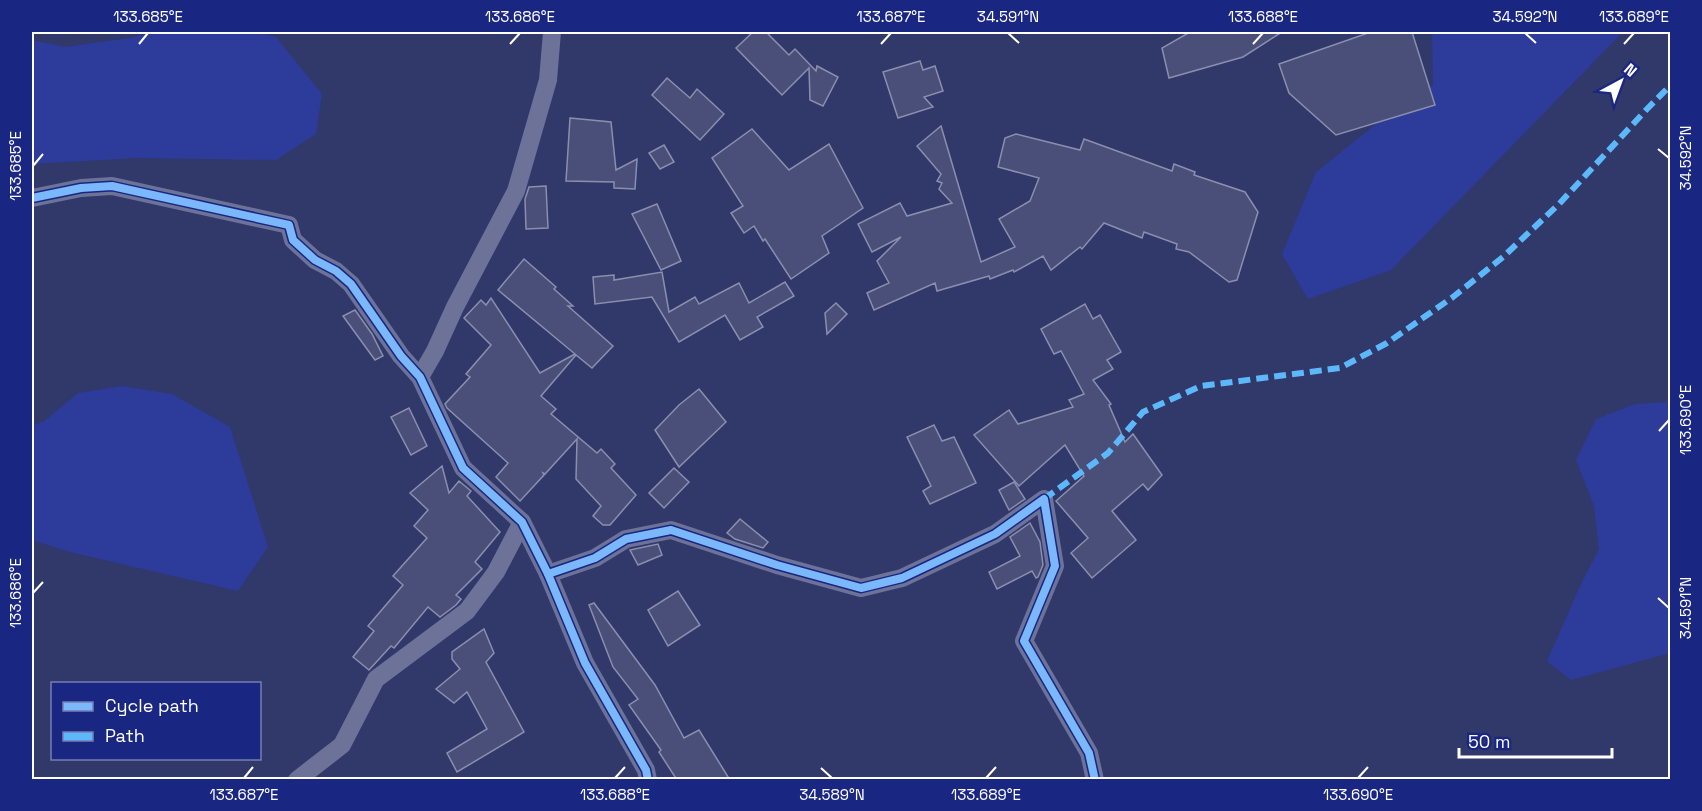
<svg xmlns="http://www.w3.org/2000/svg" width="1702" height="811" font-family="'Space Grotesk',sans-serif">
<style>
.green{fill:#2d3b9a}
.building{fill:#494f78;stroke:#8b8fae;stroke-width:1.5}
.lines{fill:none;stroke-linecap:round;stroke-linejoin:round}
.minor{stroke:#6c7298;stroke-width:18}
.quiet{stroke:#5cb8fa;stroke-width:6;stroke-dasharray:12 6;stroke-linecap:butt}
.cycleway-casing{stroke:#192682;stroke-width:11}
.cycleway{stroke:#7ab7fb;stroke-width:8}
.ticks{fill:none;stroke:#fff;stroke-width:2}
.neatline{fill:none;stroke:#fff;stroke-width:2}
.ticks-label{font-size:15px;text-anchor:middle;fill:#fff}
</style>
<rect width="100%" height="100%" fill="#31386a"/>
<g class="green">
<path d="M155,32H255L276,37L322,94L316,134L276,160L136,158L32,164V40L65,47L129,38Z"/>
<path d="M1432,32H1623L1391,270L1308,299L1282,254L1316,172L1380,121L1433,85Z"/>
<path d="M122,386L172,394L230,427L268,547L238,591L70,552L32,540V425L43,422L78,393Z"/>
<path d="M1670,402V653L1571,680L1547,661L1581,584L1599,549L1594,506L1576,460L1596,419L1635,404Z"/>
</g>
<g class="building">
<path d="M753,32H766L789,55L795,49L816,71L817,66L838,77L823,106L810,100L809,68L782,95L736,48Z"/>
<path d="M1190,32H1282L1243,57L1169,78L1162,48Z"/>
<path d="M1371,32H1412L1435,105L1336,135L1289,93L1279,64Z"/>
<path d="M920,61L923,70L935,66L943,91L924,97L933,107L898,118L883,72Z"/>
<path d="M667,78L690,98L697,89L724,114L700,140L652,95Z"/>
<path d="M570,118L611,122L616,170L637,159L635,189L614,188V182L566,181Z"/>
<path d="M941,126L981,262L1015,247L999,219L1030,201L1039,178L998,167L1005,138L1016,134L1080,150L1084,139L1172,171L1174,164L1195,172L1194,175L1245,192L1258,212L1237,280L1229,282L1189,252L1176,249L1177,244L1144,232L1142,238L1104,223L1082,249L1080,247L1051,270L1043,256L1014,272L1013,270L990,279L989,276L937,291L935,283L874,310L867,293L889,283L877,261L901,237L872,252L858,224L900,203L907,216L952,203L939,189L942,183L937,181L941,174L917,146Z"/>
<path d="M752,129L789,170L829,144L863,208L822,236L829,253L791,279L765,239L763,241L754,226L744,233L731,213L743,206L712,158Z"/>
<path d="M664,145L674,162L660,169L649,153Z"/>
<path d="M546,186L548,228L526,229L525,199L529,187Z"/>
<path d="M657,204L681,261L661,270L632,214Z"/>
<path d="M524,259L556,287L554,289L573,306H568L613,346L592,368L576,355L541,396L556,409L551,414L597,453L601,449L615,464L611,468L636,495L610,525H603L593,516L601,506L576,479L577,439L545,474L543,473L544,475L520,501L496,477L508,463L447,408L445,404L470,377L466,374L491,345L464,318L481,300L486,305L491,298L540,373L575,354L498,290Z"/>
<path d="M662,272L669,312L695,297L699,304L739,283L749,303L785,282L794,296L757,317L763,327L740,340L725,315L679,342L652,297L595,304L593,277L614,275V280Z"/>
<path d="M836,303L847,314L827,334L825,313Z"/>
<path d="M1085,304L1093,319L1100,315L1121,352L1107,360L1113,369L1093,380L1111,404L1109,405L1125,442L1133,434L1162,475L1148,490L1143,484L1112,511L1136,540L1092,578L1071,553L1088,538L1056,501L1084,476L1065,445L1019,486L974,435L1009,410L1018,424L1073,407L1069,400L1084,394L1061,351L1054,354L1041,329Z"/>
<path d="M355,310L372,334L383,356L375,360L343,316Z"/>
<path d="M699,389L726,422L679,467L655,430L679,405Z"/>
<path d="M409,408L427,446L411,455L391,417Z"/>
<path d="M934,425L942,441L954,437L976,483L930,504L923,491L931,486L907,437Z"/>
<path d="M442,466L449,493L459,481L471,491L467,496L500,532L475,562L482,569L456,595L461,599L456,605L440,617L428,607L394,648L391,646L369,670L353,657L374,631L368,626L403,585L393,576L427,538L414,526L428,510L410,493Z"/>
<path d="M674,468L689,482L664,508L649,493Z"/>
<path d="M1014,482L1025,499L1009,510L999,490Z"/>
<path d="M740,519L768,542L763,548L735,539L727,533Z"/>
<path d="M1030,523L1040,542L1043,565L1038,577L1036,578L1032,571L997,589L989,572L1020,556L1010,537Z"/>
<path d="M658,544L662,555L638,565L630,550Z"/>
<path d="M678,591L700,625L668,646L648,610Z"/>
<path d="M594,603L655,685L684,738L699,730L730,780H677L659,752L661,750L629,705L638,699L613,667L589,605Z"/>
<path d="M484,629L494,653L486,662L524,732L457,772L447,753L487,729L467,692L454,703L436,689L460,669L452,659V652Z"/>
</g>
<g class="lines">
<g class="minor">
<path d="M32,198L81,188L112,186L289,225L293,240L315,260L336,271L351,284L401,356L420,377L463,468L522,522L548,574L585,663L646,770L648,780"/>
<path d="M420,377L435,351L455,307L516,191L548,80L552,32"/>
<path d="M548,574L595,558L626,539L671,530L777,565L861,588L902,578L995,534L1044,499L1055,566L1024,641L1089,753L1095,780"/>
<path d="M297,780L342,745L376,679L467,611L496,572L522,522"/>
</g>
<path class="quiet" d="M1044,499L1108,453L1143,412L1201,386L1340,368L1387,343L1453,297L1503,257L1559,204L1647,109L1670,86"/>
<defs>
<g id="cycleway">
<path d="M32,198L81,188L112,186L289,225L293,240L315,260L336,271L351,284L401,356L420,377L463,468L522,522L548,574L585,663L646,770L648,780"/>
<path d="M548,574L595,558L626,539L671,530L777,565L861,588L902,578L995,534L1044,499L1055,566L1024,641L1089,753L1095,780"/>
</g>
</defs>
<use href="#cycleway" class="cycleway-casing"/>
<use href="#cycleway" class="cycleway"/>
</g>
<path class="ticks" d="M1008,33L1019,43M1525,33L1536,43M139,44L148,33M510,44L520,33M881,44L891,33M1253,44L1263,33M1624,44L1634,33M1658,149L1669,158M33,166L43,154M1659,431L1669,420M33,593L43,582M1658,598L1669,608M821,768L832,778M244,778L253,767M615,778L625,767M986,778L996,767M1358,778L1368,767"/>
<rect width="1702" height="811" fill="none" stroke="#192682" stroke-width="66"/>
<rect x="51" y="682" width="210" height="78" fill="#192682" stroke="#757db4" stroke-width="1.5"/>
<rect x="63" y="702" width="30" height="9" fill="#7ab7fb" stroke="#757db4" stroke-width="1.5"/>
<text x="105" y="712" font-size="18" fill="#ffffff">Cycle path</text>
<rect x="63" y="732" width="30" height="9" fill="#5cb8fa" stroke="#757db4" stroke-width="1.5"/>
<text x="105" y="742" font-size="18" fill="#ffffff">Path</text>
<g transform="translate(1621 81) rotate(41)" stroke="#192682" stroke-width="4.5" paint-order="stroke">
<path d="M0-4.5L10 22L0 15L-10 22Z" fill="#ffffff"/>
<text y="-9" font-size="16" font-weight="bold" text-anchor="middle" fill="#ffffff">N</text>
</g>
<path d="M1459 748v9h153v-9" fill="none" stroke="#ffffff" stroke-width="3"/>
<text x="1468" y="748" font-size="18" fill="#ffffff" stroke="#192682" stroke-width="4.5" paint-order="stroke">50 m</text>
<rect x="33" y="33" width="1636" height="745" class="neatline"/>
<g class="ticks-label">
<text x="148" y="22">133.685°E</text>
<text x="520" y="22">133.686°E</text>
<text x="891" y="22">133.687°E</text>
<text x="1008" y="22">34.591°N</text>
<text x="1263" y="22">133.688°E</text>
<text x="1525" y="22">34.592°N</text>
<text x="1634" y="22">133.689°E</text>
<text transform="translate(1686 158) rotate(-90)" y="5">34.592°N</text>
<text transform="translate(16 166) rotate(-90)" y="5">133.685°E</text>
<text transform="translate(1686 420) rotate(-90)" y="5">133.690°E</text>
<text transform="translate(16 593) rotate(-90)" y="5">133.686°E</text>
<text transform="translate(1686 608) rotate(-90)" y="5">34.591°N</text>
<text x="244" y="800">133.687°E</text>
<text x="615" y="800">133.688°E</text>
<text x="832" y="800">34.589°N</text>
<text x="986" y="800">133.689°E</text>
<text x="1358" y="800">133.690°E</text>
</g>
</svg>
